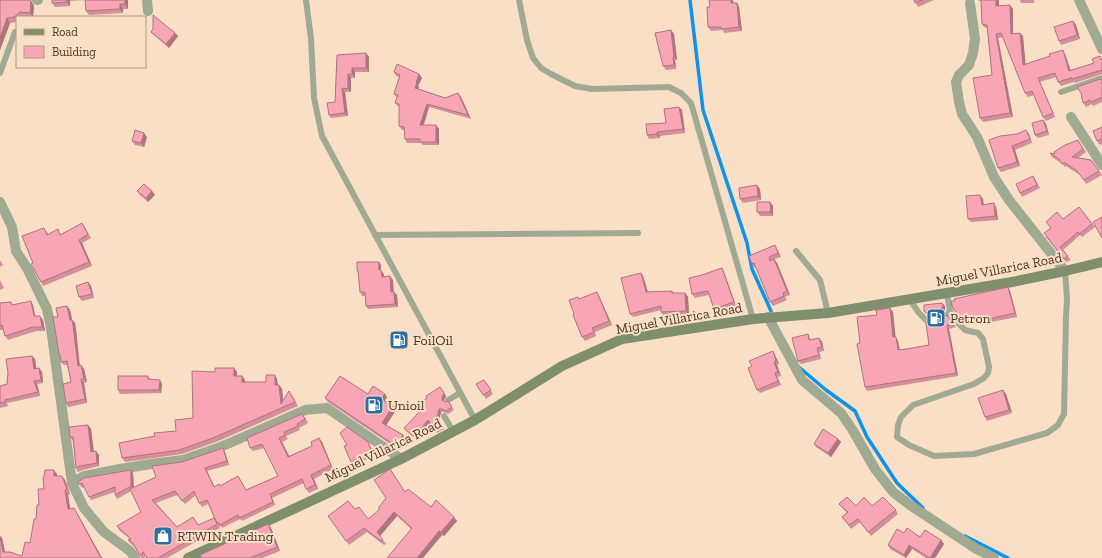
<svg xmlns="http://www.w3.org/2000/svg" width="1102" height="558" font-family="'Zilla Slab',serif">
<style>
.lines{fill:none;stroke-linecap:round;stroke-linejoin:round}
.stream{stroke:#0e93ec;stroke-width:3.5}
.service{stroke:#a0aa93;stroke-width:6}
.minor{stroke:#a0aa93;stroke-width:10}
.secondary{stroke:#7f8e6c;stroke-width:10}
.wall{fill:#d58e9c;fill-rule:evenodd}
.shaded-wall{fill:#ae747f}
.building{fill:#f8a5b5;stroke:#ae747f}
.labels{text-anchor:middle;stroke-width:4;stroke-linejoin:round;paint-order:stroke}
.street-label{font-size:14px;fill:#483725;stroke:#f9dfc5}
.poi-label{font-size:14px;fill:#483725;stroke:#f9dfc5;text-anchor:start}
</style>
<rect width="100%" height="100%" fill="#f9dfc5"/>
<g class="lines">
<g class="stream">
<path d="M690,0L703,110L747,243L752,269L771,311"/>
<path d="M800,368L826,390L855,411L867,437L897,483L923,508"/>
<path d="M965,536L1008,558"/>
</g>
<g class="service">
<path d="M306,0L311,39L314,98L322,136L475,420"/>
<path d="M519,0L527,40L533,58L541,68L551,74L575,86L592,89L669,87L681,93L691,103L753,319"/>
<path d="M0,73L15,32"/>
<path d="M1061,92L1102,78"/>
<path d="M375,235L638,233"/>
<path d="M796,251L820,280L828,313"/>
<path d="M910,300L919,313L928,322"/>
<path d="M950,311L956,321L965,330L978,333L983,339L989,367L988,373L984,378L974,384L913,405L901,417L898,425L897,437L909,445L934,456L974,454L1047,433L1058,425L1064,414L1066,317L1067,299L1065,271"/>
<path d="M945,318L950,311L947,294"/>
<path d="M448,400L460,393"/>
<path d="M444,416L453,431"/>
</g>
<g class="minor">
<path d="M37,0H38"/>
<path d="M147,0L148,11"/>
<path d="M1079,0L1102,49"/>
<path d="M970,3L975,39L973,53L969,65L959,75L956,82L959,102L962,114L977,137L994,177L1009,200L1065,271"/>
<path d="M1071,117L1102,165"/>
<path d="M0,202L12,227L16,251L27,268L47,309L51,328L72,483L84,508L104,532L130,551L135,558"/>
<path d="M768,317L802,380L841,413L852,429L875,469L893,492L910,505L975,548L994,558"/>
<path d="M72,483L84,476L120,469L151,464L183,460L218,448L262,429L305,410L327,408L401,459"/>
</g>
<path class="secondary" d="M188,558L401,459L475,420L562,366L622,339L753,319L828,313L1012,282L1065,271L1102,262"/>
</g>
<g class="wall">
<path d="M0,0H31L34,6L33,17L23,16L22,17H17V22L10,23L0,50Z"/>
<path d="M52,0H128V9H123V13L89,15L86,11L85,0L70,1V6L55,7L52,3Z"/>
<path d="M914,0H934L918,7Z"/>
<path d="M978,0H999V6L1013,9V33H1020L1023,36L1025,65L1065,54L1071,71L1094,63L1102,58V74L1075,83L1074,81V82L1061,86L1058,82L1056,77L1040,82L1055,117L1046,121L1043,117L1034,95L1028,97L1025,93L1003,37L998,38L1013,117L983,122L980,118L992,75L987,28L984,27L982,24L981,1H979Z"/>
<path d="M1020,0H1034V3H1021Z"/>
<path d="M733,3H737L739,7L742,31L724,33L723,30L711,31L708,27Z"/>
<path d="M1073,21L1076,25L1080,39L1061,45L1059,41Z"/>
<path d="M671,30L674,34L677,60H675L676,69L666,70L663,66Z"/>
<path d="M151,32L175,33L178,36L169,48L154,35Z"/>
<path d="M366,53L369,57V72H355V78H351V92H345L348,116L331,118L329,115L335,102L337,55Z"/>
<path d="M394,72L419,74L422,78L418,86L419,87V89L445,98L461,97L471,119L429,107L424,125H436L439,129V145H423L421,143H407L405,139L404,130H402L399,126V107L395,103L397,98L394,94L399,77L396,76Z"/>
<path d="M1102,81V102L1093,106L1092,104L1086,107L1083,103Z"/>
<path d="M679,107L682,110L685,133L660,136V138L649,139L647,135L666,123Z"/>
<path d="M1043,120L1046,124L1049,135L1038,138L1035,135Z"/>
<path d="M1102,127V144L1100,145L1097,141Z"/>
<path d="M1029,134L1032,143L1015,150L1020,166L1001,172L998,168L1000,136Z"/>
<path d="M147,137L144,147L135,145L132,141Z"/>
<path d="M1078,140L1086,152L1078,158L1091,160L1102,175L1086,184L1080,175L1066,166L1065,167L1061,163L1052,157L1050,153L1055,154Z"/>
<path d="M1033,176L1035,179L1040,188L1022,197L1020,193Z"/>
<path d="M760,189L761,200L743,203L740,199Z"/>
<path d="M137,191H152L155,195L148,202L140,195Z"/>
<path d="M983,199L984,205L996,207L998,220L971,222L968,219Z"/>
<path d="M770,202L773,206V216H760L757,212Z"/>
<path d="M1079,207L1095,227L1082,237L1080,235L1063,250L1071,260L1066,262L1046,237L1051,228L1046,222L1063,219Z"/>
<path d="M84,226L91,238L82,243L92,266L43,286L41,282L33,263L47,231L48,234H61Z"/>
<path d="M775,245L781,257L772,260L774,259L777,263L790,295L785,297L787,300L773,306L770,302L756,267L755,268L752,264Z"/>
<path d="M0,260L3,265L0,267Z"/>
<path d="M379,262L381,265V271L384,274V277L393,280V292L397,295L398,307L368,309L366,306L365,296H362L360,292L359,274L357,271Z"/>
<path d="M722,268L724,272L736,306L717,313L714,309L709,295L695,298L692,294L702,275Z"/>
<path d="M641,273L643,276L648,292L672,291L673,293H685L688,297L689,315L664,316L661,312V310L633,317L630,314Z"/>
<path d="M0,280L4,288L0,290Z"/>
<path d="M88,282L91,286L94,298L82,301L79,297Z"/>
<path d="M1008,287L1010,291L1017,317L986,323L985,321L966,325L960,318L957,314L955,301Z"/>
<path d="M599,296L612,325L595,332L596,336L585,341L582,337L574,314L578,297L579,299Z"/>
<path d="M11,302L13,305H33L35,316L43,320L45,331H36L8,340L5,336L3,330H0V303Z"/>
<path d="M942,303L945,306V310L941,316V318L942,319L947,315L956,327L949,329L958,376L867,391L865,387L860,343L877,315L890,308L893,312L895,337L898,341L900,350L907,349L929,345V321L930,318L924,311Z"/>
<path d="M70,310L72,320L75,323L76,329L80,366L84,369L87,382L84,383L87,403L68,407L66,403L71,382L67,365H64L61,362V357L59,354L58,317Z"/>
<path d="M808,334L811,340L819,338L822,342L824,351L819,352L821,359L801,364L798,361Z"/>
<path d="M773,351L775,355L779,364L777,365L781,376L777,377L781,385L760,393L757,390L752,366Z"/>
<path d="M35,359L36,369L39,368L42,372L43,383L37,384L40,396L7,403L8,406L0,408V386L7,384Z"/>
<path d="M234,368L237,372V376H242L245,380V382H266L275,375L277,379L278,385H279L282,389L283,401L292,395L298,406L216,442L182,454L125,462L122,458L155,436L176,431L193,418L215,372Z"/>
<path d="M148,376L150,379L162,384L161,393L120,394L118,390Z"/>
<path d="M484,380L493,394L486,399L476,384Z"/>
<path d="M1003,390L1006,394L1012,413L987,421L985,417Z"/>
<path d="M368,394H385L387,397L385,401L393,406L396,410L386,425L403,435L405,439L399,450L328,402L325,398Z"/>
<path d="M446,396L444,400V401L446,402L448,401L454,410L448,414L444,412H441L440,416V418L438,419L444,429L437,433L430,423L416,439L406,431L404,428Z"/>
<path d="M305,417L308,423L299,428L300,430L286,436L288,439L282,442L289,456L312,446L319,438L322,442L333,469L314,479L318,489L309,493L306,489L304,483L272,498L275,505L242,521L240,519L222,528L221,526L219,527V525L220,528L167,558H147L146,556L144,558H141L134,546L130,543L128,540L130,539L119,530L117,526L141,512L131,491L117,499L115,495V492L91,500L84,487L82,488L78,482L131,470L133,473L134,488L156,477L182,462L225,452L229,465L207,471L214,486H220L238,476L246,490L278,476L264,448L253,451L250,448ZM177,495L185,504L196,495L199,503L202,507L208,504L215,520L198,525L196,521L177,527L156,503Z"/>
<path d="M88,425L91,429L94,451L99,455V466L83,470L78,472L76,468L73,441L70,437Z"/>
<path d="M838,439L841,442L831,457L816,447L814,444Z"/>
<path d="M368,442L375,456L353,465L351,462L347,445Z"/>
<path d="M57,474V476L65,480L70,494L68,495L70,509L77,513L102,558H0L2,538L5,552L22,556L30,543L44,489Z"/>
<path d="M405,492L431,507L457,521L444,536L442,535L411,529L397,516L380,536L386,544L384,545L367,532L349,545L328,516L355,509L368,519Z"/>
<path d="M839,504L856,506H872L896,510L898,514L871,536L860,522L851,529L842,517L847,513Z"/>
<path d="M271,528L280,551L262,558H202Z"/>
<path d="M904,533L941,540L944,544L935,558H926L912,549L906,558L890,549L888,545Z"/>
</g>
<g class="shaded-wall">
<path d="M29,0H31V2V1L34,6L33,17L30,13Z"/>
<path d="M67,0H69L70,1V6L67,2Z"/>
<path d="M125,0H128V9L125,4Z"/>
<path d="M731,0H733L734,7L731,3Z"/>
<path d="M996,0H999V10L996,6Z"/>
<path d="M737,3L739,7L742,31L739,27Z"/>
<path d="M120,4L123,9V13L120,9Z"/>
<path d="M1010,5L1013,9V37L1011,34Z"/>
<path d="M7,18L10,23L0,50V38Z"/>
<path d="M1073,21L1076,25L1080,39L1077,35Z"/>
<path d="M671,30L674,34L677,60L674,57Z"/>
<path d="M175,33L178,36L169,48L166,44Z"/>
<path d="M1020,33L1023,36L1026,69L1023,65Z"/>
<path d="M996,34L998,38L1013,117L1010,113Z"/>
<path d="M1063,50L1065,54L1072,75L1069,71Z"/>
<path d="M366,53L369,57V72L366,68Z"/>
<path d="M673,57L675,60L676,69L674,65Z"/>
<path d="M352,68L355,72V78L352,74Z"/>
<path d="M348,74L351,78V92L348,89Z"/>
<path d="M419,74L422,78L418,86L419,87L418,92L415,88L416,83Z"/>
<path d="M1038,78L1040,82L1055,117L1053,113Z"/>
<path d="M342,88L345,92L348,116L345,113Z"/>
<path d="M458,93L461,97L471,119L468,115Z"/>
<path d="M427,104L429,107L422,129L420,125Z"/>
<path d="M679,107L682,110L685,133L683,129Z"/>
<path d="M1043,120L1046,124L1049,135L1047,131Z"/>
<path d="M436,125L439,129V145L436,142Z"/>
<path d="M1026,130L1029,134L1032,143L1030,139Z"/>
<path d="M657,132L660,136V138L657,134Z"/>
<path d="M144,133L147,137L144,147L141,143Z"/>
<path d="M1012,146L1015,150L1020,166L1017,162Z"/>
<path d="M757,185L760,189L761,200L758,196Z"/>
<path d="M152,191L155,195L148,202L146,198Z"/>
<path d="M980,195L983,199L984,209L982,205Z"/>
<path d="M770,202L773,206V216L771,212Z"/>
<path d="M994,203L996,207L998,220L995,216Z"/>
<path d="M79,240L82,243L92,266L89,262Z"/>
<path d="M775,245L781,257L778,253Z"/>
<path d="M774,259L777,263L790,295L787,291Z"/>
<path d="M379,262L381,265V271L384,274V281L382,277L379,270Z"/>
<path d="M722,268L724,272L736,306L734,302Z"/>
<path d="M641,273L643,276L649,296L646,292Z"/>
<path d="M390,276L393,280L394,295L391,292Z"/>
<path d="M88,282L91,286L94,298L92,294Z"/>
<path d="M1008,287L1010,291L1017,317L1015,313Z"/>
<path d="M394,292L397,295L398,307L395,304Z"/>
<path d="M597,292L599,296L612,325L609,321Z"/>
<path d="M685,293L688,297L689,315L686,311Z"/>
<path d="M31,301L33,305L36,320L34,316Z"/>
<path d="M942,303L945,306V310L941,316V320L938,316L939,312Z"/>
<path d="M67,306L70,310L73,324L70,320Z"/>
<path d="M890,308L893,312L896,341L893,337Z"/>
<path d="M40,316L43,320L45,331L42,327Z"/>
<path d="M72,320L75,323L76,329L80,370L78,366Z"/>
<path d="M947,325L949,329L958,376L956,373Z"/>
<path d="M896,337L898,341L900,353L898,350Z"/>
<path d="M819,338L822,342L824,351L822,347Z"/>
<path d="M817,348L819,352L821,359L819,355Z"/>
<path d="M773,351L775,355L779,364L776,361Z"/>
<path d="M32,356L35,359L37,373L34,369Z"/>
<path d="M774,362L777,365L781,376L778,372Z"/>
<path d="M81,365L84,369L87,382L84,379Z"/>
<path d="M39,368L42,372L43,383L41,380Z"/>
<path d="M234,368L237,372V379L234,376Z"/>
<path d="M775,373L781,385L778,381Z"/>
<path d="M275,375L277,379L278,389L275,385Z"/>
<path d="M242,376L245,380L244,386L242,382Z"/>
<path d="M81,379L84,383L87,403L85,399Z"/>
<path d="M160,380L162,384L161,393L159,390Z"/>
<path d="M34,381L37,384L40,396L38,392Z"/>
<path d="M279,385L282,389L284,408L281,404Z"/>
<path d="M440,387L446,396L444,400V403L442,400Z"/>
<path d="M1003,390L1006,394L1012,413L1009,410Z"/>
<path d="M385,394L387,397L384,402L381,399Z"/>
<path d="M393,406L396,410L385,427L382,423Z"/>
<path d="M439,409L441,412L440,416V418L438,415V413Z"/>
<path d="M428,420L430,423L416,439L414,437Z"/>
<path d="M88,425L91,429L94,455L91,452Z"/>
<path d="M403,435L405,439L399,450L396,446Z"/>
<path d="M279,438L282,442L291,460L288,457Z"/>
<path d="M319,438L322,442L333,469L331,465Z"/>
<path d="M838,439L841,442L831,457L828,453Z"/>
<path d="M368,442L375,456L372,452Z"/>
<path d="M223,448L225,452L229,465L227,461Z"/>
<path d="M96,451L99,455V466L97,463Z"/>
<path d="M205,468L207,471L216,490L214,487Z"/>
<path d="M54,470L57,474V480L54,476Z"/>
<path d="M131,470L133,473L134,490L131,486Z"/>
<path d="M311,475L314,479L318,489L315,485Z"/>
<path d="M62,476L65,480L70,494L67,489Z"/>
<path d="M65,490L68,495L71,514L68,509Z"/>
<path d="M270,494L272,498L275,505L273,502Z"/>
<path d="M74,508L77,513L102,558H101Z"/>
<path d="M394,512L397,516L380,536L377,532Z"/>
<path d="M454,517L457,521L444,536L441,532Z"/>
<path d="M268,524L271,528L280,551L277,547Z"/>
<path d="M439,531L442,535L423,558H417Z"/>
<path d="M0,535L2,538L6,557L3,552Z"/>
<path d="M941,540L944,544L935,558H930Z"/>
<path d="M909,545L912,549L906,558L904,555Z"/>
</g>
<g class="building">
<path d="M0,0H30L31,1L30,13L20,12L14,17L7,18L0,38Z"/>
<path d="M52,0H67V2L52,3Z"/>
<path d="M85,0H125V4H120V9L86,11Z"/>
<path d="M709,0H731V3H737L739,27L722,29L721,27H708L707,7H710Z"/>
<path d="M914,0H923L915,3Z"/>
<path d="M981,0H996V6L1010,5L1011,34L1020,33L1023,65L1050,56L1049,54L1063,50L1069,71L1094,63L1092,59L1100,56L1102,60V70L1072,79L1071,77V78L1058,82L1055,73L1038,78L1053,113L1043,117L1032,91L1025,93L1001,33L996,34L1010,113L980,118L973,78L992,75L987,25L982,24Z"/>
<path d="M153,15L175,33L166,44L151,32L153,29Z"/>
<path d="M1073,21L1077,35L1059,41L1054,27Z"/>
<path d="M671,30L674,57H673L674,65L663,66L655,33Z"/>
<path d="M366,53V68H352V74H348V89L342,88L345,113L329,115L327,103L335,102L337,55Z"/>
<path d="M397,64L419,74L416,83H417L415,88L445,98L458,93L468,115L427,104L420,125H436V142H420V139H405L404,127L399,126V104L395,103L398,95L394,94L400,75L394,72Z"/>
<path d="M1100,79L1102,81V97L1091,102L1090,100L1083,103L1081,93L1077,87Z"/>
<path d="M679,107L683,129L657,132V134L647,135L646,124L666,123L664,109Z"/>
<path d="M1043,120L1047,131L1035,135L1032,123Z"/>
<path d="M1102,127V139L1097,141L1093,131Z"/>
<path d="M135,130L144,133L141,143L132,141Z"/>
<path d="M1026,130L1030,139L1012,146L1017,162L998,168L989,140L1000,136L1017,134Z"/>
<path d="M1078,140L1083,149L1072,157L1091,160L1099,171L1084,180L1077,171L1064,162L1062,164L1059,159L1050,153L1055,154L1054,152L1065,145Z"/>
<path d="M1033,176L1037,185L1020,193L1016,184Z"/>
<path d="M144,184L152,191L146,198L137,191Z"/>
<path d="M757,185L758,196L740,199L739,188Z"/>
<path d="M980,195L982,205L994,203L995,216L968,219L966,196Z"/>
<path d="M757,202H770L771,212H757Z"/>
<path d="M1079,207L1092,224L1079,234L1078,232L1060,247L1068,256L1064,259L1044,233L1051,228L1046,222L1057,212L1063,219Z"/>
<path d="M1102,217V238L1093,222Z"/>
<path d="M82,223L88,234L79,240L89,262L41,282L31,264L33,263L22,236L44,228L47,235L58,229L60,235Z"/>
<path d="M775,245L778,253L769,257L770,261L774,259L787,291L783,293L784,296L770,302L754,263L752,264L749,256Z"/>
<path d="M357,262H379V270H381L382,277L390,276L391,292H394L395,304L366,306L365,292H360L358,271H357Z"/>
<path d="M722,268L734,302L714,309L708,291L692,294L689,278L702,275Z"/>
<path d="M641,273L646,292L672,291V293H685L686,311L661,312V306L630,314L621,278Z"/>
<path d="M88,282L92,294L79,297L76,286Z"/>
<path d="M1008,287L1015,313L984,320L983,317L964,321L957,314L952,306L951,301H955L954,299Z"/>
<path d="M597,292L609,321L592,328L594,332L582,337L573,315L574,314L569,300L578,297L579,299Z"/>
<path d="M31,301L34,316H40L42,327H33L5,336L2,325L0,326V303L11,302L12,305Z"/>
<path d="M942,303L943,306L939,312L938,316L942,319L947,315L953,324L947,325L956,373L865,387L857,344L860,343L857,317L877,315L876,310L890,308L893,337H896L898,350L907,349L929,345L926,323L929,321L930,317L924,311V305Z"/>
<path d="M67,306L70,320H72L73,325L78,366L81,365L84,379H81L85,399L66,403L63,384L71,382L67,361L61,362L60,354H59L53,317H58L56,308Z"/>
<path d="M808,334L809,340L819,338L822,347L817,348L819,355L798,361L792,338Z"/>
<path d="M773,351L776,361L774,362L778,372L775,373L778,381L757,390L748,368L752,366L749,361Z"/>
<path d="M32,356L34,369L39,368L41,380L34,381L38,392L5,400V402L0,403V386L7,384L8,373L6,359Z"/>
<path d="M215,368H234V376H242V382H266V375H275V385H279L281,404L289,391L295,402L213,438L179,450L122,458L119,443L155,436L154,433L176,431L175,420L193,418L192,371L215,372Z"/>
<path d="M118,376H148V379L160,380L159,390H118Z"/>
<path d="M340,376L368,394L373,386L385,394L381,399L393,406L382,423L403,435L396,446L325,398Z"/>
<path d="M484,380L491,390L483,395L476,384Z"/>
<path d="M440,387L444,393L442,397V400L446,402L448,401L452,407L446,411L442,409H439L438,413V415L436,417L442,426L435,430L428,420L414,437L404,428L421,410L417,404L427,398L426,396Z"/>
<path d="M1003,390L1009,410L985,417L978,398Z"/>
<path d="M302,414L305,419L297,424L298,426L284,432L285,435L279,438L288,457L312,446L311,442L319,438L331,465L311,475L315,485L306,489L302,479L270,494L273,502L239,518L238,515L220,525L218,522L217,523L207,500L199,503L194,491L182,501L175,491L152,500L177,527L193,517L198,525L214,518L217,524L158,558H147L143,552L140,555L139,554L133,543L128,540L131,539L117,526L141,512L130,489L156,477L152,466L182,462L223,448L227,461L205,468L214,487L219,484L220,486L238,476L246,490L278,476L262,444L250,448L247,438Z"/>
<path d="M88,425L91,452L96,451L97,463L80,466L76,468L73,437H70L69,427Z"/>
<path d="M347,427L368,442L372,452L351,462L344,446L347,445L340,433Z"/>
<path d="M823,429L838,439L828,453L814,444Z"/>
<path d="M390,469L405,492L408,489L431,507L436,500L454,517L441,532L439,531L417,558H387L412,528L394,512L377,532L383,540L381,541L364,528L346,541L328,516L348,501L355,509L359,507L368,519L379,510V507L386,498L374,480Z"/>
<path d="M45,470H54V476H62L67,489L65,490L68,509L74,508L101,558H0V537L3,552H10L22,556L25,542L30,543L34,519H36L37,505H39L38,489H44L43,477L44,476Z"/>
<path d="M131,470V486L115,495V487L89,497L82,483L79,484L78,482L84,478Z"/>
<path d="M847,497L856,506L864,497L872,506L883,497L896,510L868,532L858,519L849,525L842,517L848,512L839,504Z"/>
<path d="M268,524L277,547L250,558H202L200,555Z"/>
<path d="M907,528L920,537L925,530L941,540L930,558L909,545L904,555L888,545L897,529L904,533Z"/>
</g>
<defs>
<symbol id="fuel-square" viewBox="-11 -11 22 22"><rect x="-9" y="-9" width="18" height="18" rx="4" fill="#2c6da3" stroke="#f9dfc5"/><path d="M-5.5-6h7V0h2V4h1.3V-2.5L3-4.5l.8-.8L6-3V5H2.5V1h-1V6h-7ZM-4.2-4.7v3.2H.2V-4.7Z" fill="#fff"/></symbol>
<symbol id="shop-square" viewBox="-11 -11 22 22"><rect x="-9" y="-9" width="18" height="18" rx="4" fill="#2c6da3" stroke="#f9dfc5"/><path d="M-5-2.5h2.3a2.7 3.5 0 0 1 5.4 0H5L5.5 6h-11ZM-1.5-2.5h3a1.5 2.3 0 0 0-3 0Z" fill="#fff"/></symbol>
</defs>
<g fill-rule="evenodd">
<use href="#fuel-square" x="925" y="307" width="22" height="22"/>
<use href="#fuel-square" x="388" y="329" width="22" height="22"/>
<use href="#fuel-square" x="363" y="394" width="22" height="22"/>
<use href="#shop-square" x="152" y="525" width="22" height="22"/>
</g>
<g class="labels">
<g class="street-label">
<text transform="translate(999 269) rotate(-11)" y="5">Miguel Villarica Road</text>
<text transform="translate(679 318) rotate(-10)" y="5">Miguel Villarica Road</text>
<text transform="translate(383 450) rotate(-26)" y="5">Miguel Villarica Road</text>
</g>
<g class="poi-label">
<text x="950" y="323">Petron</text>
<text x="413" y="345">FoilOil</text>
<text x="388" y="410">Unioil</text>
<text x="177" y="541">RTWIN Trading</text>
</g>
</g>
<rect x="16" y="16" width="130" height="52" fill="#f9dfc5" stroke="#b29c85"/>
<rect x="24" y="29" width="20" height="6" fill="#7f8e6c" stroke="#b29c85"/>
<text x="52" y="36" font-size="12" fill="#483725">Road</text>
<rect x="24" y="46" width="20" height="12" fill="#f8a5b5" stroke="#b29c85"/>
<text x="52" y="56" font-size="12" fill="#483725">Building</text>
</svg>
